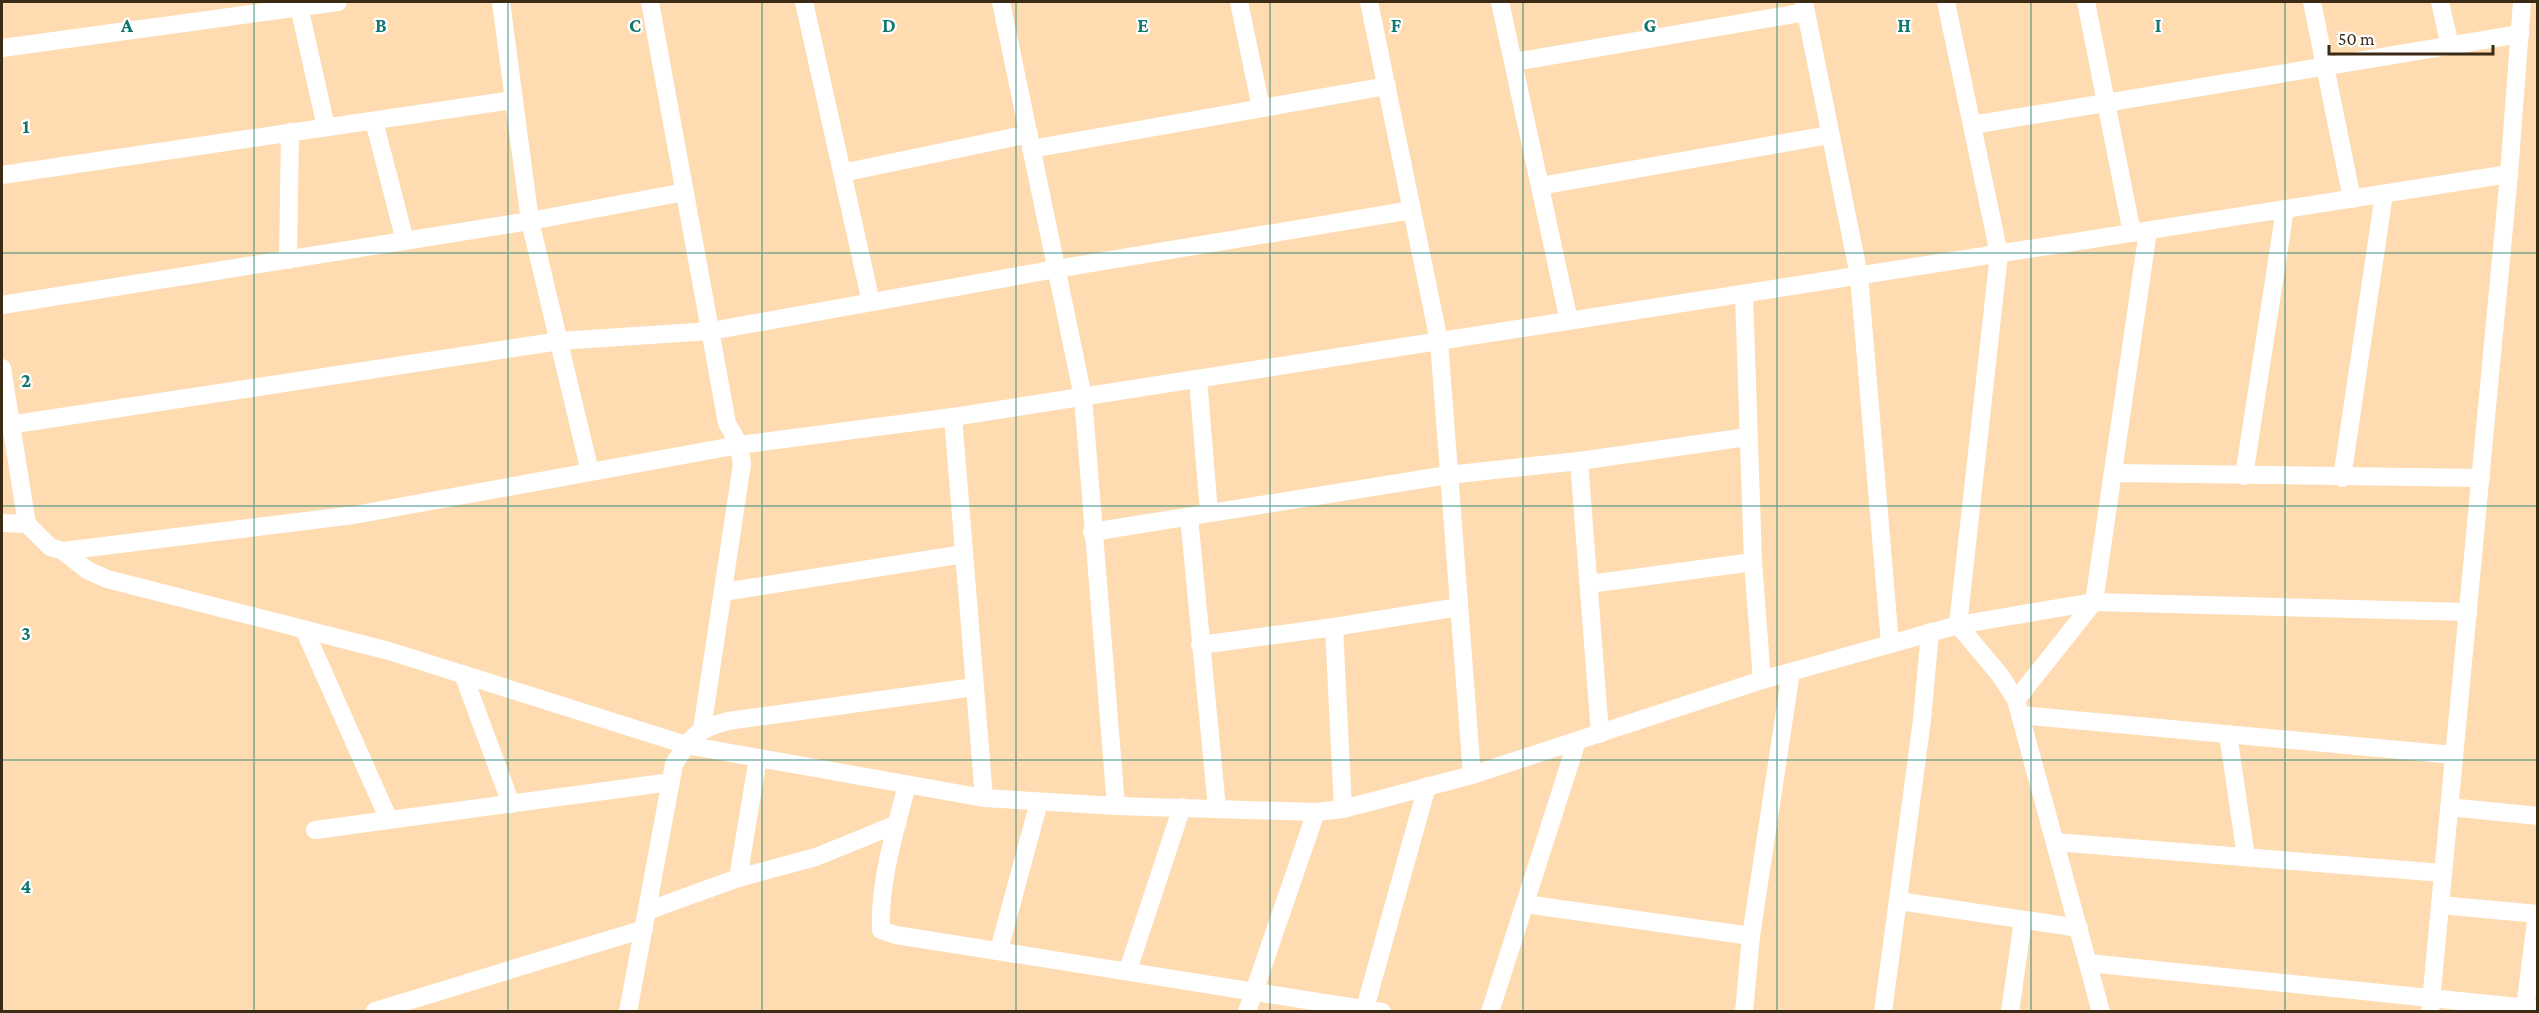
<svg xmlns="http://www.w3.org/2000/svg" width="2539" height="1013" font-family="'Crimson Pro',serif">
<style>
.lines{fill:none;stroke-linecap:round;stroke-linejoin:round}
.minor{stroke:#fff;stroke-width:18}
.grid{fill:none;stroke:#0f766e;stroke-width:1.5;stroke-opacity:0.55}
.grid-label{font-size:20px;text-anchor:middle;font-weight:bold;fill:#0f766e;stroke:#fff;stroke-width:4.5;stroke-linejoin:round;paint-order:stroke}
</style>
<rect width="100%" height="100%" fill="#fedbb1"/>
<g class="lines">
<g class="minor">
<path d="M298,2L326,127"/>
<path d="M501,2L530,221L590,472"/>
<path d="M650,2L727,423L739,445L742,464L702,729"/>
<path d="M804,2L871,302"/>
<path d="M1001,2L1083,397L1116,806"/>
<path d="M1239,2L1261,108"/>
<path d="M1369,2L1439,341L1472,775"/>
<path d="M1500,2L1569,321"/>
<path d="M1804,2L1859,276L1890,644"/>
<path d="M1946,2L1999,254L1958,625L2000,675L2016,700L2101,1012"/>
<path d="M2086,2L2132,233"/>
<path d="M2312,2L2352,199"/>
<path d="M2440,2L2450,46"/>
<path d="M2,48L338,2"/>
<path d="M1514,62L1806,12"/>
<path d="M374,121L405,241"/>
<path d="M1972,125L2520,34"/>
<path d="M1031,149L1387,86"/>
<path d="M842,173L1029,134"/>
<path d="M2,175L513,100"/>
<path d="M1540,186L1829,135"/>
<path d="M288,260L290,132"/>
<path d="M1744,294L1753,562L1762,680"/>
<path d="M2,305L530,221L685,192"/>
<path d="M2,368L27,524L50,547L63,551L354,515L739,445L953,417L2509,174"/>
<path d="M1198,379L1209,512"/>
<path d="M953,417L984,798"/>
<path d="M2,426L560,341L711,331L1056,269L1412,210"/>
<path d="M1579,461L1600,734"/>
<path d="M2114,473L2481,478"/>
<path d="M2244,476L2285,209"/>
<path d="M2342,478L2384,194"/>
<path d="M1189,517L1217,808"/>
<path d="M2,523L27,524"/>
<path d="M1092,532L1448,475L1579,461L1747,437"/>
<path d="M63,551L87,570L107,579L389,651L686,745L984,798L1116,806L1316,812L1343,809L1472,775L1762,680L1958,625L2094,602L2468,612"/>
<path d="M1589,584L1753,562"/>
<path d="M723,592L964,554"/>
<path d="M1334,627L1343,809"/>
<path d="M304,629L389,820"/>
<path d="M1200,645L1334,627L1459,607"/>
<path d="M463,674L511,804"/>
<path d="M2016,700L2094,602L2148,231"/>
<path d="M2020,715L2454,755"/>
<path d="M2228,734L2246,857"/>
<path d="M907,785C895,831 879,882 881,930L896,935L1382,1012"/>
<path d="M2449,807L2538,816"/>
<path d="M315,830L671,782"/>
<path d="M2055,842L2443,873"/>
<path d="M738,878L758,758"/>
<path d="M1899,901L2079,928"/>
<path d="M1525,904L1751,936"/>
<path d="M2440,905L2538,914"/>
<path d="M647,911L738,878L816,857L897,824"/>
<path d="M999,950L1039,802"/>
<path d="M2088,963L2538,1009"/>
<path d="M1128,970L1182,807"/>
<path d="M2525,1008L2537,914"/>
<path d="M375,1011L644,929"/>
<path d="M628,1012L674,764C693,735 695,730 728,721L974,687"/>
<path d="M1247,1012L1316,812"/>
<path d="M1364,1012L1427,786"/>
<path d="M1490,1012L1577,741"/>
<path d="M1744,1012L1751,936L1791,672"/>
<path d="M1883,1012L1922,720L1930,632"/>
<path d="M2010,1012L2023,920"/>
<path d="M2430,1012L2509,174L2522,2"/>
</g>
</g>
<path class="grid" d="M254,2V1012M508,2V1012M762,2V1012M1016,2V1012M1270,2V1012M1523,2V1012M1777,2V1012M2031,2V1012M2285,2V1012M2,253H2538M2,506H2538M2,760H2538"/>
<g class="grid-label">
<text x="127" y="32">A</text>
<text x="381" y="32">B</text>
<text x="635" y="32">C</text>
<text x="889" y="32">D</text>
<text x="1143" y="32">E</text>
<text x="1396" y="32">F</text>
<text x="1650" y="32">G</text>
<text x="1904" y="32">H</text>
<text x="2158" y="32">I</text>
<text x="26" y="133">1</text>
<text x="26" y="387">2</text>
<text x="26" y="640">3</text>
<text x="26" y="893">4</text>
</g>
<rect width="2539" height="1013" fill="none" stroke="#3b2a14" stroke-width="6"/>
<path d="M2329 45v9h164v-9" fill="none" stroke="#3b2a14" stroke-width="3"/>
<text x="2338" y="45" font-size="18" fill="#3b2a14" stroke="#ffffff" stroke-width="4.5" paint-order="stroke">50 m</text>
</svg>
